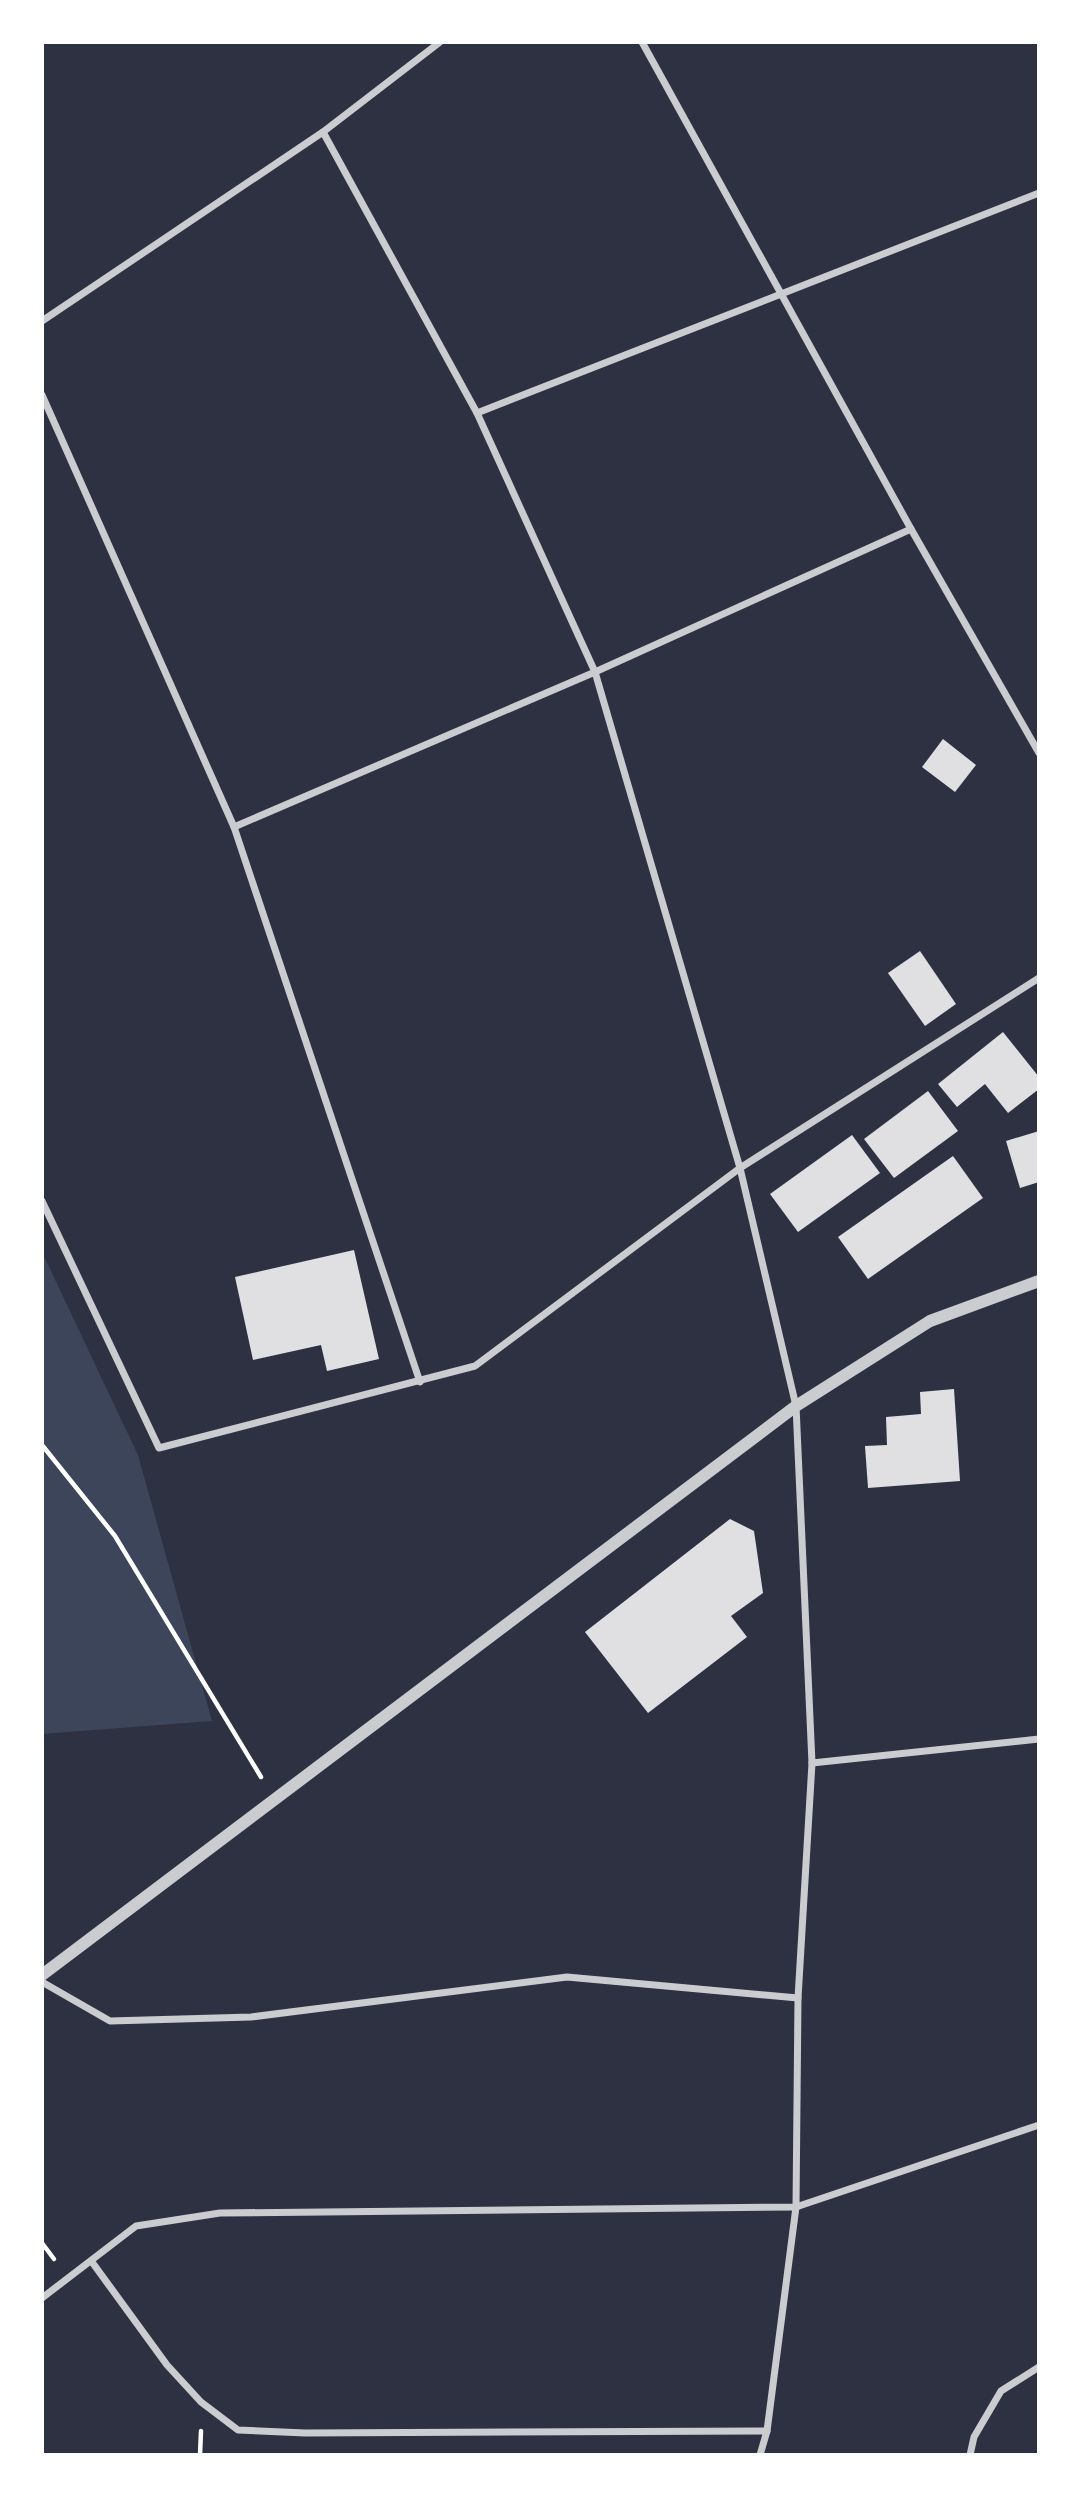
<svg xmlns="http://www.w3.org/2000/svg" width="1081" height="2497" font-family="'Asap Condensed',sans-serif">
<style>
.green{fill:#3c4559}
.building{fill:#e0e0e3}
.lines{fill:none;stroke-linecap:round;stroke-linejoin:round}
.path{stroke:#fff;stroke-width:4.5}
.minor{stroke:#caccd0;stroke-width:7}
.tertiary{stroke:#caccd0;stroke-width:12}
</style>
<rect width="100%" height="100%" fill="#2d3142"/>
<path class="green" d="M42,1252L138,1455L212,1721L42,1734Z"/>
<g class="building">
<path d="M943,739L976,765L955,792L922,767Z"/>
<path d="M920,951L956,1004L925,1026L888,973Z"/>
<path d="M1003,1032L1039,1077V1089L1008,1113L985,1084L957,1107L938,1084Z"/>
<path d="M928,1091L958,1131L894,1178L864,1139Z"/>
<path d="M1039,1131V1182L1020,1188L1006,1141Z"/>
<path d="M852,1135L880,1173L798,1232L770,1194Z"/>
<path d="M953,1156L983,1198L868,1279L838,1237Z"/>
<path d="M354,1250L379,1359L327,1371L321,1345L253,1360L235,1277Z"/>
<path d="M954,1389L960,1481L868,1488L865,1446L887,1445L886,1417L921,1414L920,1392Z"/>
<path d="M730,1519L754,1531L763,1593L731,1616L747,1637L648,1713L585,1632Z"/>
</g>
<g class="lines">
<g class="path">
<path d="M42,1445L115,1536L261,1777"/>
<path d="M42,2243L54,2259"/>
<path d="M200,2455L201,2431"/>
</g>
<g class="minor">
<path d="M642,42L911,529L1039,753"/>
<path d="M323,132L477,413L595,672L740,1168L796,1406L812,1763L798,1998L796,2207L767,2431L760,2455"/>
<path d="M42,321L323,132L440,42"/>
<path d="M42,395L234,827L420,1382"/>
<path d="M477,413L1039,193"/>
<path d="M234,827L595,672L911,529"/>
<path d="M42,1201L159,1448L475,1366L740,1168L1039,978"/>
<path d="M812,1763L1039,1739"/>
<path d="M42,1982L110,2021L251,2017L567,1977L798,1998"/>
<path d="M92,2262L167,2365L201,2402L238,2430L305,2433L767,2431"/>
<path d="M42,2298L136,2226L220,2213L796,2207L1039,2125"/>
<path d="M970,2455L974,2437L1001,2391L1039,2367"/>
</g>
<path class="tertiary" d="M42,1975L796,1406L930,1321L1039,1281"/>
</g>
<rect width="1081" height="2497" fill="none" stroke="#ffffff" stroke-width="88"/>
</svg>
